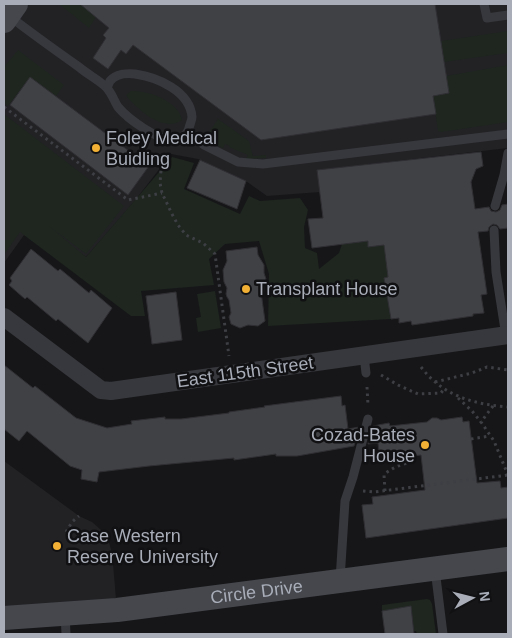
<svg xmlns="http://www.w3.org/2000/svg" width="512" height="638" font-family="Helvetica,sans-serif">
<style>
.built{fill:#222225}
.green{fill:#1e261f}
.building{fill:#404145;stroke:#303034}
.lines{fill:none;stroke-linecap:round;stroke-linejoin:round}
.path{stroke:#3d3f44;stroke-width:3;stroke-dasharray:2.5 4;stroke-linecap:butt}
.lane{stroke:#37383d;stroke-width:9}
.street{stroke:#37383d;stroke-width:18}
.secondary{stroke:#45474d;stroke-width:24}
.poi-dot{fill:#f2b134;stroke:#111113;stroke-width:2}
.labels{text-anchor:middle;stroke-width:5;stroke-linejoin:round;paint-order:stroke}
.poi-label{font-size:18px;fill:#a8adb8;stroke:#111113;text-anchor:start}
.street-label{font-size:18px;fill:#a8adb8;stroke:#111113}
</style>
<rect width="100%" height="100%" fill="#161618"/>
<g class="built">
<path d="M4,4H508V148L317,170L320,192L267,196L246,181L198,159L171,154L133,203L86,257L34,221L4,263Z"/>
<path d="M4,461L79,516L92,522L101,530L108,539L112,553L117,610L4,618Z"/>
</g>
<g class="green">
<path d="M59,4H95L89,11L96,17L89,28Z"/>
<path d="M508,31V53L444,62L441,41Z"/>
<path d="M18,50L64,85L56,96L30,77L8,106L4,103V67Z"/>
<path d="M508,65V122L442,132L438,131L433,96L449,93L446,76Z"/>
<path d="M131,91C135,91 139,91 143,92C157,94 180,105 182,120C168,131 147,117 137,107C133,103 129,100 126,95Z"/>
<path d="M4,114L124,206L86,254L49,226L86,257L172,157L194,163L184,189L240,214L249,196L260,201L300,198L308,210L304,227L305,248L317,253L319,269L339,253L342,244L368,241V247L384,245L388,277L384,278L391,319L268,326L269,274L259,241L225,244L209,259L214,285L141,291L145,316H131L20,232L4,255Z"/>
<path d="M218,119L249,141L253,156L266,155V158L246,159L248,155L229,147L230,146L225,144L223,148L204,140Z"/>
<path d="M215,291L221,328L198,332L196,318L201,317L197,294Z"/>
<path d="M427,599L430,600L432,604L436,634H417L416,631H414L411,606L382,611V605Z"/>
</g>
<g class="building">
<path d="M80,4H435L449,93L433,96L436,114L261,140L133,45L126,54L121,50L108,69L93,58L106,38L103,35L109,28Z"/>
<path d="M30,77L149,166L128,195L10,105Z"/>
<path d="M481,152L483,166L476,169L471,182L475,209L489,207L491,211L496,212L500,210L502,205L508,204V228L500,229L497,225L493,224L489,227L488,231L478,232L487,294L481,295L484,313L473,314V316L412,325L411,321L399,323V318L391,319L384,278L388,277L384,245L368,247V241L312,248L308,219L323,218L317,170Z"/>
<path d="M200,160L246,181L237,209L187,188Z"/>
<path d="M257,247L258,255L264,265V273L266,279L264,283L265,291L261,292L265,321L258,326L248,325L240,328L231,324L229,317L231,313L229,300L227,297L226,294L227,288L224,282L223,270L227,261L226,251Z"/>
<path d="M31,249L58,271L60,269L89,293L91,290L112,308L88,343L58,319L56,321L27,297L25,299L9,285L12,281L10,278Z"/>
<path d="M176,292L182,340L152,344L146,296Z"/>
<path d="M4,365L33,388L35,386L76,418L107,428L132,424L131,421L165,417V419H181L229,413V412L265,407L264,406L341,396L342,406L345,405L348,429L359,427L354,446L297,456H276V454L234,460V458L149,466L99,472L97,482L81,479L82,470L70,466L27,431L19,441L4,429Z"/>
<path d="M462,417L463,422L469,421L477,483L500,481L501,488L508,487V518L366,538L362,505L373,504L372,497L425,490L421,455L380,460L378,443L368,444L373,426L389,423L390,426L427,422L432,418H437L441,420Z"/>
<path d="M411,606L414,634H385L382,611Z"/>
</g>
<g class="lines">
<g class="path">
<path d="M4,107L128,200L162,193"/>
<path d="M162,158L160,183L162,193L172,214L178,225L186,235L203,243L215,254L229,356"/>
<path d="M421,367C443,396 473,404 508,407"/>
<path d="M381,375L398,385L418,394L441,393L444,389"/>
<path d="M435,382L472,373L487,367L508,370"/>
<path d="M367,387L368,405"/>
<path d="M458,398L472,411L481,422"/>
<path d="M493,406L481,422L494,441L508,475"/>
<path d="M471,439L490,436"/>
<path d="M363,491L374,492L508,475"/>
<path d="M385,491L384,475C392,467 401,465 411,462L410,452"/>
<path d="M66,532L72,522L79,516"/>
</g>
<g class="lane">
<path d="M484,4L487,18L508,15"/>
<path d="M8,15C31,33 55,50 79,67C87,74 99,80 106,87C112,93 114,101 118,107C128,119 157,140 173,140C180,140 188,134 189,128C190,124 192,120 192,117C190,91 157,77 135,74C127,73 116,74 110,81C109,83 108,85 107,88"/>
<path d="M188,133L204,145L238,162L263,164L508,134"/>
<path d="M495,206L504,175L508,153"/>
<path d="M494,230L496,272L506,336"/>
<path d="M364,356L366,373"/>
<path d="M435,569L443,634"/>
<path d="M340,580L345,501L353,477L368,419"/>
<path d="M65,614L66,634"/>
</g>
<path class="street" d="M4,317L101,390L111,391L508,335"/>
<g class="secondary">
<path d="M4,21L16,4"/>
<path id="s1" d="M4,618L117,610L508,559"/>
</g>
</g>
<g class="poi-dot">
<circle cx="96" cy="148" r="5"/>
<circle cx="246" cy="289" r="5"/>
<circle cx="425" cy="445" r="5"/>
<circle cx="57" cy="546" r="5"/>
</g>
<g class="labels">
<g class="poi-label">
<text x="106" y="144">Foley Medical<tspan x="106" dy="21">Buidling</tspan></text>
<text x="256" y="295">Transplant House</text>
<text x="415" y="441" text-anchor="end">Cozad-Bates<tspan x="415" dy="21">House</tspan></text>
<text x="67" y="542">Case Western<tspan x="67" dy="21">Reserve University</tspan></text>
</g>
<g class="street-label">
<text transform="translate(245 372) rotate(-8)" y="6">East 115th Street</text>
<text dy="6" stroke="none"><textPath href="#s1" startOffset="254">Circle Drive</textPath></text>
</g>
</g>
<rect width="512" height="638" fill="none" stroke="#a8adb8" stroke-width="10"/>
<g transform="translate(472 598) rotate(83)" stroke="#111113" stroke-width="4" paint-order="stroke">
<path d="M0-4L9 19L0 12L-9 19Z" fill="#a8adb8"/>
<text y="-8" font-size="14" font-weight="bold" text-anchor="middle" fill="#a8adb8">N</text>
</g>
</svg>
